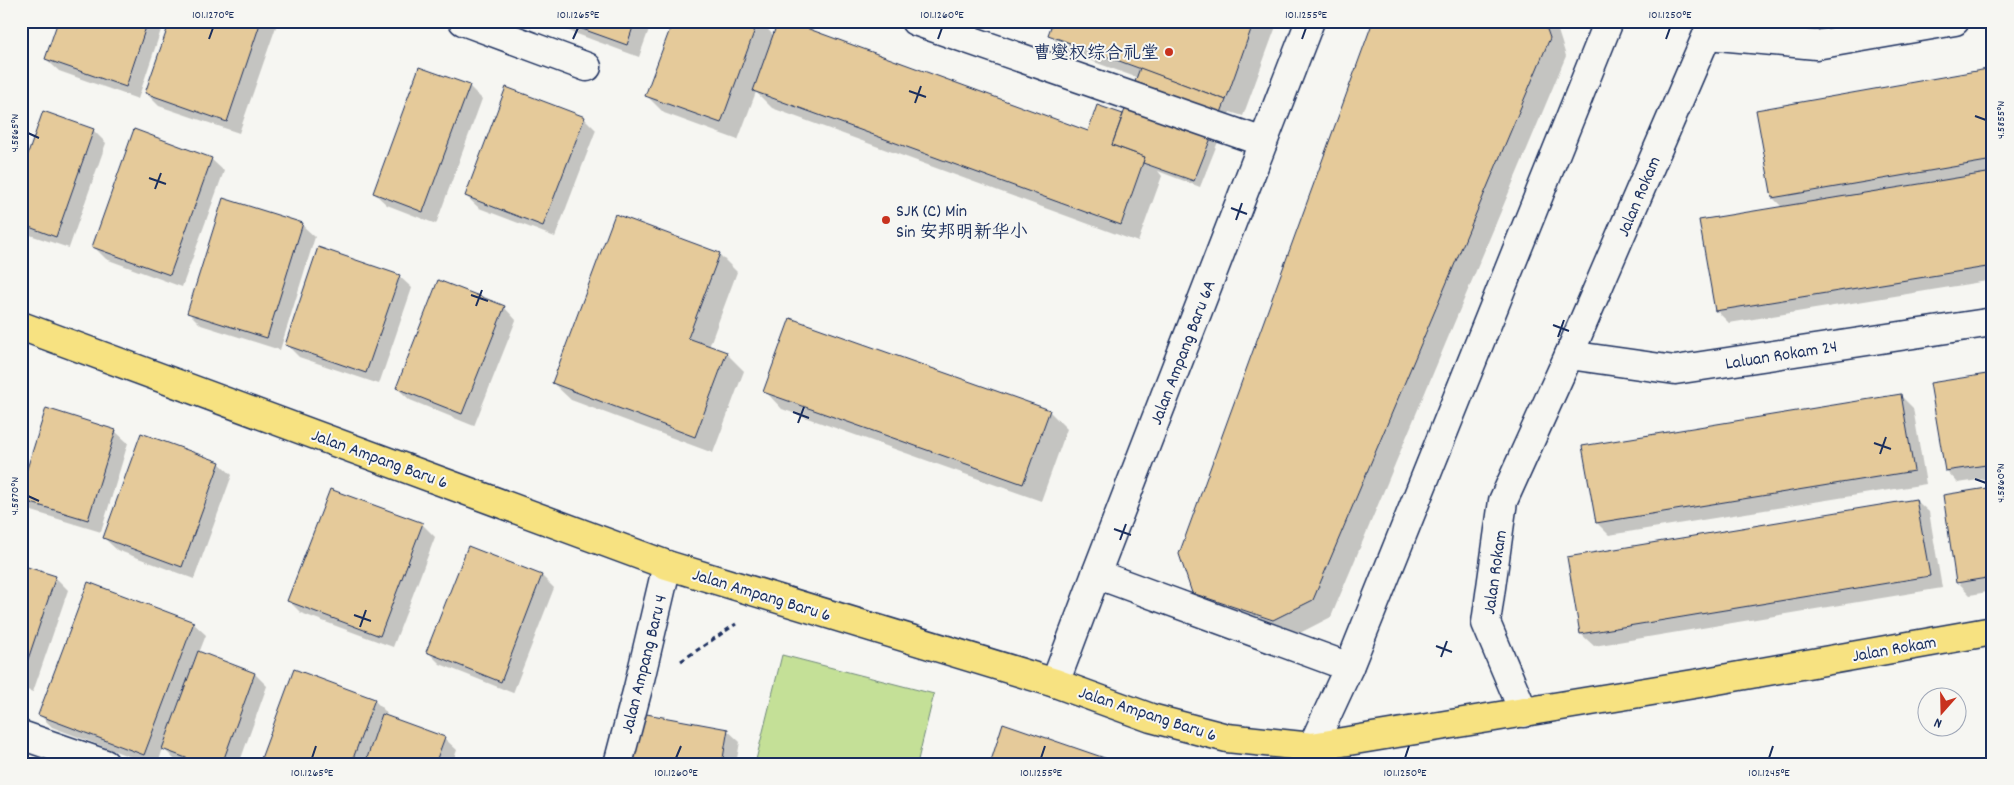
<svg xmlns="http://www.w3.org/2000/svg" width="2014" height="785" font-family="Dekko,'LXGW WenKai TC',sans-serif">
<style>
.green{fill:#c4e097;stroke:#70887a}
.shadow{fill:#0003}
.building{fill:#e5ca9a;stroke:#1b2f5e}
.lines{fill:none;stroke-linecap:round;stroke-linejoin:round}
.minor-casing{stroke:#1b2f5e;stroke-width:31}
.major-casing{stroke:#1b2f5e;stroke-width:31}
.path{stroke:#1b2f5e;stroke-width:3;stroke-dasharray:5 4;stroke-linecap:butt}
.minor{stroke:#f6f6f2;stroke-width:28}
.major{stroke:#f7e281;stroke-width:28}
.ticks{fill:none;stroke:#1b2f5e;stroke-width:2}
.poi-dot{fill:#c8321e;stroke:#f6f6f2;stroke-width:2}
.labels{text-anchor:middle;stroke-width:4;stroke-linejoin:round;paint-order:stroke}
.poi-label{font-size:18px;fill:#1b2f5e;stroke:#f6f6f2;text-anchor:end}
.street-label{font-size:18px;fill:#1b2f5e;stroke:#f6f6f2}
.neatline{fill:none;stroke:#1b2f5e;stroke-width:2}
.ticks-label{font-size:12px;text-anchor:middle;fill:#1b2f5e}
</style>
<rect width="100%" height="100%" fill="#f6f6f2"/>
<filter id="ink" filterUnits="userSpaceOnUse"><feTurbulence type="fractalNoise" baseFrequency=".02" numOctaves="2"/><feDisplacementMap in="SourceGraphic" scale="10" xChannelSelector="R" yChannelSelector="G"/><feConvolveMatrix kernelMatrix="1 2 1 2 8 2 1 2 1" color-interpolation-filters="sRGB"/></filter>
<g filter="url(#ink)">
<path class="green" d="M782,655L934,694L917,764H755Z"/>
<g class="shadow">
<path d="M59,21H164L138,99L59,71L46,59Z"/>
<path d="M171,21H278L239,133L159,106L146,93Z"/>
<path d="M542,21H652L639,57Z"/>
<path d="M674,21H760L774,36L1089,132L1098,106L1124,116L1138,78L1067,52L1050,35L1055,21H1278L1243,116L1230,112L1200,187L1158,171L1162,176L1138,242L772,108L756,92L738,140L664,113L647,96Z"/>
<path d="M1374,21H1555L1566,56L1331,617L1292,637L1211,610L1193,592Z"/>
<path d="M1993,69V280L1729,323L1716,310L1783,208L1773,198L1757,111Z"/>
<path d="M469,86L482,99L436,224L387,205L374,193Z"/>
<path d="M584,118L596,130L555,237L479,208L466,196Z"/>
<path d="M93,130L106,143L69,248L21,232V177Z"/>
<path d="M211,159L224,171L182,287L106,259L94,247Z"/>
<path d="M302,225L315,237L280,350L201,325L188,312Z"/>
<path d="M719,254L737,272L709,347L726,353L744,371L713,453L571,400L553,383Z"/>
<path d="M399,276L412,288L379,384L299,357L286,344Z"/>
<path d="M504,307L516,320L474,426L410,400L397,388Z"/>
<path d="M790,319L1050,412L1067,429L1041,501L782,409L765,391Z"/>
<path d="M1993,375V478L1958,483L1946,470Z"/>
<path d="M1900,395L1913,408L1926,484L1609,535L1597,523Z"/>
<path d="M115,431L128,443L101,532L32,511L21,500V492Z"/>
<path d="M219,463L232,475L194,579L117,550L104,538Z"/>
<path d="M1993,488V591L1970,595L1958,582Z"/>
<path d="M1916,500L1929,512L1942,588L1594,646L1581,634L1568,558Z"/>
<path d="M422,524L435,537L393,647L301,613L289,601Z"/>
<path d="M469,547L542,576L554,588L513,693L440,664L428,652Z"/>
<path d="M21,566L55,577L68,590L33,692L21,688Z"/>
<path d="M193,623L206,635L199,653L255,674L267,686L239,764H184L176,761L163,748L158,764H149L52,727L40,715Z"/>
<path d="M374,700L387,713L385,716L444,738L457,750L452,764H260Z"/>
<path d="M727,730L740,742L736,764H634Z"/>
</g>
<g class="building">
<path d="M58,21H148L126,87L45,59Z"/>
<path d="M170,21H261L227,122L145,93Z"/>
<path d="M560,21H635L627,45Z"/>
<path d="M673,21H758L721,123L645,96Z"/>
<path d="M778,21H787L1088,131L1097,105L1123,114L1112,145L1145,157L1121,225L753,91Z"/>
<path d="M1053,21H1254L1226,100L1048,35Z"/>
<path d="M1373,21H1544L1550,38L1313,600L1273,620L1192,593L1179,554Z"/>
<path d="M419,67L470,85L423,212L373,193Z"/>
<path d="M1140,68L1226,100L1194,181L1143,163L1145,157L1112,145Z"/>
<path d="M1993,68V160L1772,198L1756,110Z"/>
<path d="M506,87L585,117L543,226L465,196Z"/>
<path d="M43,111L94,129L56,237L21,224V174Z"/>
<path d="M134,129L212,158L170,275L92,247Z"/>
<path d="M1993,172V266L1715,311L1699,220Z"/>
<path d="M223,198L303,223L267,338L187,313Z"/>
<path d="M615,214L720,253L688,338L727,352L695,437L552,383Z"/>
<path d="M318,247L400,275L366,373L285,345Z"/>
<path d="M438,280L505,306L462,414L396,388Z"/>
<path d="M790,318L1050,410L1023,484L763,392Z"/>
<path d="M1993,373V464L1945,471L1930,383Z"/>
<path d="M1901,394L1914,471L1596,523L1582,446Z"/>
<path d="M46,408L116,430L88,520L21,500V488Z"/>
<path d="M141,433L220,462L182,567L103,538Z"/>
<path d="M1993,487V577L1956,583L1943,495Z"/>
<path d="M330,489L423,523L380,636L287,601Z"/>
<path d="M1916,499L1930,576L1580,634L1567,557Z"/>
<path d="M468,546L542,575L501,682L426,652Z"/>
<path d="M21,565L56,576L21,680Z"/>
<path d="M88,582L194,622L144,755L38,715Z"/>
<path d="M198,651L255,673L222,764H202L162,749Z"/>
<path d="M294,669L375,699L351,764H259Z"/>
<path d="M641,713L728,729L722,764H633Z"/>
<path d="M382,714L445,737L435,764H365Z"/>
<path d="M1003,723L1122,764H990Z"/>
</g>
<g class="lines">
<defs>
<g id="minor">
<path d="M463,21L587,67"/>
<path d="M915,21L1263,142"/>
<path d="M1707,35L1816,45L1955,21"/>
<path d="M1569,355L1675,370L1993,322"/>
<path d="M1096,574L1349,667"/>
<path d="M1055,683L1096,574L1310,21"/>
<path d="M1524,713L1486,623L1503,501L1569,355L1713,21"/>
<path d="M21,735L105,764"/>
<path d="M1312,747L1349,667L1609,21"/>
<path d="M618,764L638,688L667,565"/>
</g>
<path id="major" d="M21,326L667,565L1055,683L1151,718L1227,738L1312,747L1700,683L1993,631"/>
</defs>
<use href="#minor" class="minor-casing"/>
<use href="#major" class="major-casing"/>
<path class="path" d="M681,661L736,624"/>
<use href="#minor" class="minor"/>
<use href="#major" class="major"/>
</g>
</g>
<path class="ticks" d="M209,39L213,28M573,39L578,28M938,39L942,28M1302,39L1306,28M1666,39L1670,28M909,91L926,97M915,103L921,86M1975,116L1986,120M28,133L39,138M149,178L166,184M155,189L161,173M1231,208L1247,214M1236,220L1242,203M471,295L488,301M476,306L482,290M1553,325L1569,331M1558,337L1564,320M793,412L809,418M798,423L804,407M1874,443L1891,449M1880,454L1886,437M1975,479L1986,483M28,496L39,501M1114,529L1131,535M1120,540L1126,524M354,615L371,621M360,627L366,610M1436,646L1452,652M1441,657L1447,641M312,758L316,746M676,758L681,746M1041,758L1045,746M1405,758L1409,746M1769,758L1773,746"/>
<g class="poi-dot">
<circle cx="1169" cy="52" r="5"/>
<circle cx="886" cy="220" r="5"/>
</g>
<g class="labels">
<g class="poi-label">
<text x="1159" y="58">曹燮权综合礼堂</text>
<text x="896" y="216" text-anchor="start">SJK (C) Min<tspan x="896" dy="21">Sin 安邦明新华小</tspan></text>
</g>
<g class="street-label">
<text transform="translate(1638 196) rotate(-67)" y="6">Jalan Rokam</text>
<text transform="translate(1182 352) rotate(-69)" y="6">Jalan Ampang Baru 6A</text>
<text transform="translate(1781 354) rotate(-9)" y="6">Laluan Rokam 24</text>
<text transform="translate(380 458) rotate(20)" y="6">Jalan Ampang Baru 6</text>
<text transform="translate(1494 572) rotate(-82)" y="6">Jalan Rokam</text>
<text transform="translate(762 594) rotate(17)" y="6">Jalan Ampang Baru 6</text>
<text transform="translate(1894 648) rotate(-10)" y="6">Jalan Rokam</text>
<text transform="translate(643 664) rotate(-76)" y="6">Jalan Ampang Baru 4</text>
<text transform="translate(1148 713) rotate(18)" y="6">Jalan Ampang Baru 6</text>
</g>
</g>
<rect width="2014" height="785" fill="none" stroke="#f6f6f2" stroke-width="55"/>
<g transform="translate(1942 712) rotate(200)"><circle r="24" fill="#f6f6f2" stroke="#9ea6b7"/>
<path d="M0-4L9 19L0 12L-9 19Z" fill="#c8321e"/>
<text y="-8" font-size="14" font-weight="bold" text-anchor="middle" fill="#1b2f5e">N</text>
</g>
<rect x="28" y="28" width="1958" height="730" class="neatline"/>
<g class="ticks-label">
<text x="213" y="18">101.1270°E</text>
<text x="578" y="18">101.1265°E</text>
<text x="942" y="18">101.1260°E</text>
<text x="1306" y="18">101.1255°E</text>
<text x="1670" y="18">101.1250°E</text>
<text transform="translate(2000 120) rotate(-90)" y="4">4.5855°N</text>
<text transform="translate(14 133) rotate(-90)" y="4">4.5865°N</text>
<text transform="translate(2000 483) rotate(-90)" y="4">4.5860°N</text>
<text transform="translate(14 496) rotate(-90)" y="4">4.5870°N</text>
<text x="312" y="776">101.1265°E</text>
<text x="676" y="776">101.1260°E</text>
<text x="1041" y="776">101.1255°E</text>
<text x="1405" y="776">101.1250°E</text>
<text x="1769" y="776">101.1245°E</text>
</g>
</svg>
